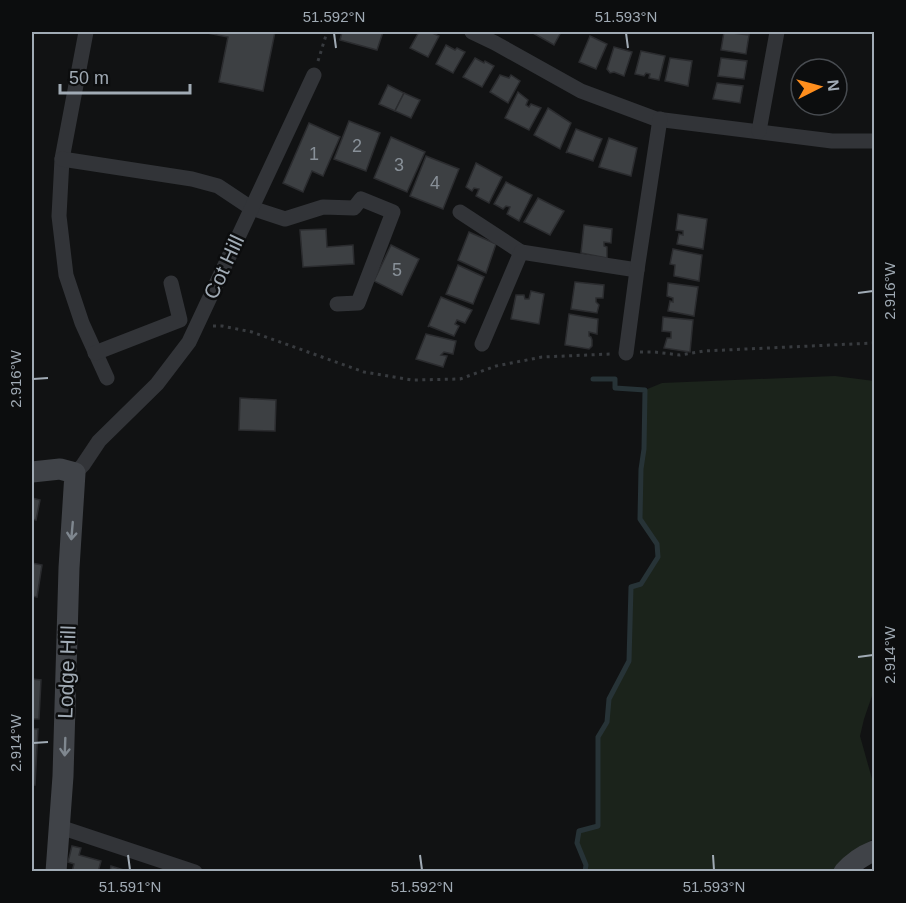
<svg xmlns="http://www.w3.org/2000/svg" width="906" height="903" font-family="Arial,sans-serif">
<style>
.green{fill:#1b231b}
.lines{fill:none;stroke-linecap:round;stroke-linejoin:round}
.stream{stroke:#273337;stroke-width:5}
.building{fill:#3d4043;stroke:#2b2c2f;stroke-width:1.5}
.path{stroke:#383b3f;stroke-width:3;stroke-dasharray:3 4.5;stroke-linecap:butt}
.street{stroke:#323438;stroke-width:15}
.secondary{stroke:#404348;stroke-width:21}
.oneway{stroke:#7f878f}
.ticks{fill:none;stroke:#a1abb5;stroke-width:2}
.labels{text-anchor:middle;stroke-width:5;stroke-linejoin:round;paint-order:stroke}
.number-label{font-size:18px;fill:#889098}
.street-label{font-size:21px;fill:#a1abb5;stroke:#0c0d0e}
.neatline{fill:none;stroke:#a1abb5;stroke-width:2}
.ticks-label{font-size:15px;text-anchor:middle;fill:#a1abb5}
</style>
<rect width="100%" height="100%" fill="#111213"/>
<path class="green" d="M835,376L874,381V690L864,719L860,736L874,786V838L859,849L835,872L585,871L586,865L577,843L579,831L598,826V737L607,722L609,699L629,661L631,587L641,584L658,557L657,544L640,519L641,469L644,449L645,390L662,383Z"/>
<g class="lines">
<path class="stream" d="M585,872L586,865L577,843L579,831L598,826V737L607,722L609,699L629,661L631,587L641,584L658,557L657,544L640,519L641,469L644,449L645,390L615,388V379H593"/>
</g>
<g class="building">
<path d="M202,32H275L263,91L219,82L228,37Z"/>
<path d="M342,32H383L377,50L340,40Z"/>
<path d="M419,32H430L439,36L428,57L410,48Z"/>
<path d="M534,32H561L554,45L533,33Z"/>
<path d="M724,32L749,35L746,54L721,50Z"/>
<path d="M590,36L607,44L596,69L579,62Z"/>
<path d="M446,45L455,50L457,48L465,52L453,73L436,64Z"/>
<path d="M614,47L632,52L624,76L614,72L610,73L607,69Z"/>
<path d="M641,51L665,56L659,80L649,78L650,74L646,73L644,76L635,74Z"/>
<path d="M475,58L484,63L485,61L494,66L482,87L463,77Z"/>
<path d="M670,58L692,61L688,86L665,81Z"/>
<path d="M721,58L747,61L744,79L718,76Z"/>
<path d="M500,75L509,78L511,75L520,81L508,103L490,92Z"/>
<path d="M717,83L743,86L740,103L713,99Z"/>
<path d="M388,85L404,93L395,111L379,104Z"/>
<path d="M518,92L528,100L526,105L529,107L531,104L541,108L529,130L505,118Z"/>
<path d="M404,93L420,100L411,118L395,111Z"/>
<path d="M548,108L571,123L560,149L534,135Z"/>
<path d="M349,121L380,133L366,171L334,159Z"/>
<path d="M309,123L340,137L323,176L312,171L303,192L283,183Z"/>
<path d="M576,129L602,139L593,161L567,152L566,153Z"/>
<path d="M391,137L425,152L407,192L374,178Z"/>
<path d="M609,138L637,148L631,176L599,167Z"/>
<path d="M426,156L459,169L443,209L410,196Z"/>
<path d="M476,163L502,177L489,203L476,196L479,189L474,188L472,191L466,187Z"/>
<path d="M506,182L532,195L519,221L507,214L510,207L506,206L503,209L494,204Z"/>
<path d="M538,198L564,211L550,235L524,222Z"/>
<path d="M678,214L707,219L703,249L677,244L679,234L683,235V231L676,230Z"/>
<path d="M584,225L612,229L611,243L604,242V246L607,247V258L581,253Z"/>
<path d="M326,229L327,247L353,245L354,264L303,267L300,230Z"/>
<path d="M469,232L496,244L486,273L458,260Z"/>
<path d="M391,245L419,259L402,295L374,281Z"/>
<path d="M673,249L702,255L699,281L674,276L675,265L670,264Z"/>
<path d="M458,265L484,277L473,304L446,294Z"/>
<path d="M575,282L604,285L603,298H596V302L599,305L597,313L571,309Z"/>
<path d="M668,283L698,287L694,316L668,311L670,301L673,302V298L667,296Z"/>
<path d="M531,291L544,294L539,324L511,319L516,295H524L525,299H529Z"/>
<path d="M441,297L472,310L465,323L457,320L455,324L459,326L454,336L429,326L428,327Z"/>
<path d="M569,314L598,319L597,334L589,332V336L591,337L592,340V346L589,349L565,345Z"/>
<path d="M663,317L693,320L690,352L664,348L667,338H671V332L662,331Z"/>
<path d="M426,334L456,341L453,354L444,352L441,355L447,356L443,367L416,359Z"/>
<path d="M240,398L276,400L275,431L239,430Z"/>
<path d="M32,498L40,500L36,520L32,519Z"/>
<path d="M32,563L42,565L37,597L32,596Z"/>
<path d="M32,679L41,680L39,719H32Z"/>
<path d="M32,729H38L35,785H32Z"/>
<path d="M72,846L81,848L79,855L101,861L98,872H72L74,864L68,862Z"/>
<path d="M111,866L130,872H110Z"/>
</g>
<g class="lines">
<g class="path">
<path d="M318,61L327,32"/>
<path d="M213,326H222L252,332L364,372L412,380L460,379L496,366L542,357L610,354"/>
<path d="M640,352H654L680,355L704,351L874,343"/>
</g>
<g class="street">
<path d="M86,32L62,159L59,216L66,275L82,323L107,378"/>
<path d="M472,32L495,43L581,91L656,119L832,141H874"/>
<path d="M759,131L777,32"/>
<path d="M62,159L192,179L218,186L251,208L285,219L323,207L354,208L361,199L393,212L358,303L337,304"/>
<path d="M460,212L521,252"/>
<path d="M482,344L521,252L637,270"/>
<path d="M95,353L180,320L171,283"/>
<path d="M626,353L637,270L660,119"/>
<path d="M75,473L83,465L99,441L157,384L189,342L314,75"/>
<path d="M60,827L195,872"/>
</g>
<g class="secondary">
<path d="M32,472L60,469L75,473L69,568L63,776L56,872"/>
<path d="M844,872C852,863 864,855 874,851"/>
</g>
</g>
<defs><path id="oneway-shaft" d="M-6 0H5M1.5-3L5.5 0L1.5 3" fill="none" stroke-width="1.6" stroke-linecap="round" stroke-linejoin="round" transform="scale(1.5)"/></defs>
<g class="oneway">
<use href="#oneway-shaft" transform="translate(72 531) rotate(95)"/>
<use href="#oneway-shaft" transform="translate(65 747) rotate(92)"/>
</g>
<path class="ticks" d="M334,33L336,48M626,33L628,48M858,293L873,291M33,379L48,378M858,657L873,655M33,743L48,742M128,855L130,870M420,855L422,870M713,855L714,870"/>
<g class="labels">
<g class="number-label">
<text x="357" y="152">2</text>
<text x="314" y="160">1</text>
<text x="399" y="171">3</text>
<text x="435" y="189">4</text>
<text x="397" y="276">5</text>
</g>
<g class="street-label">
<text transform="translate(224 267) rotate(-65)" y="7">Cot Hill</text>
<text transform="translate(67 672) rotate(-88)" y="7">Lodge Hill</text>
</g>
</g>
<rect width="906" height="903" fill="none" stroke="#0c0d0e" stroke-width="66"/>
<g transform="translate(819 87) rotate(84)"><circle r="28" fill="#0c0d0e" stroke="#484c51" stroke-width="1.5"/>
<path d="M0-4.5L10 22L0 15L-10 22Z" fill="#ff8e1d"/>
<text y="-9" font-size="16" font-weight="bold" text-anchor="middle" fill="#a1abb5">N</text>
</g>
<path d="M60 84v9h130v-9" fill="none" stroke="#a1abb5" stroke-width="3"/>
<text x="69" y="84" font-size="18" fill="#a1abb5" stroke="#0c0d0e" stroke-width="4.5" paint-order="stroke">50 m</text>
<rect x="33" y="33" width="840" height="837" class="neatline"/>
<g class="ticks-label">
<text x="334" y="22">51.592°N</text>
<text x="626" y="22">51.593°N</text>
<text transform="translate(890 291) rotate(-90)" y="5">2.916°W</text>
<text transform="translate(16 379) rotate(-90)" y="5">2.916°W</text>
<text transform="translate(890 655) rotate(-90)" y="5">2.914°W</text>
<text transform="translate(16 743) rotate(-90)" y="5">2.914°W</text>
<text x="130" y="892">51.591°N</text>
<text x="422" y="892">51.592°N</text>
<text x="714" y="892">51.593°N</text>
</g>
</svg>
